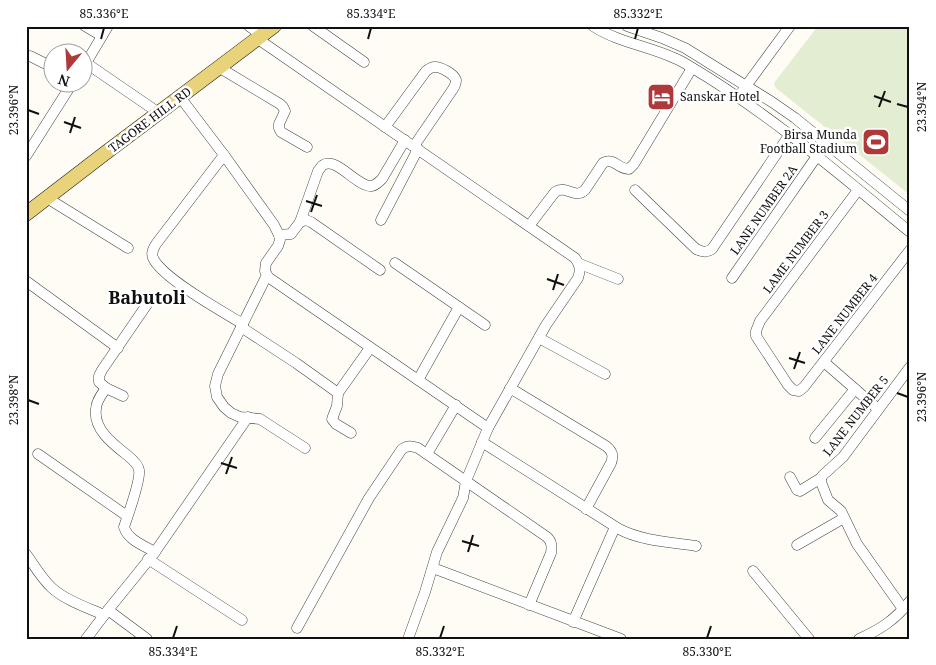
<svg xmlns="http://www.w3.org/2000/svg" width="936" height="665" font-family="'Noto Serif',serif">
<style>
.pitch{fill:#e2edd1}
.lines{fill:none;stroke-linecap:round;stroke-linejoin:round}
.minor-casing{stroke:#434343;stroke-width:11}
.major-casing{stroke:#212121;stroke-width:15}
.minor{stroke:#fff;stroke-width:10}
.major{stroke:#e8d27a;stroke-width:14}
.ticks{fill:none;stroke:#101010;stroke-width:2}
.labels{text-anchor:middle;stroke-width:5;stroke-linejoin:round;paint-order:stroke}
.poi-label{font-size:12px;fill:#101010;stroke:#fff;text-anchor:start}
.street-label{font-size:12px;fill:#101010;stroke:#fff}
.district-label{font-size:18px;font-weight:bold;fill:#101010;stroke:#fff}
.neatline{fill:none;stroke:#101010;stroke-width:2}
.ticks-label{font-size:12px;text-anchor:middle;fill:#101010}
</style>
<rect width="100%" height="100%" fill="#fefcf4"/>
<path class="pitch" d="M818,26H910V195L776,88L774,83Z"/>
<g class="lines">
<defs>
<g id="minor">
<path d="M85,26L102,36"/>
<path d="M249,26L261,35"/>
<path d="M313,26L364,62"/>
<path d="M593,26C617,42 648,46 674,58C680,60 686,64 691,67C770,114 839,174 910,232"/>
<path d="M627,26L662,38L685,48L772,102L795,118L910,211"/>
<path d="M258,39L575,258C580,265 581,269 578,278L546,325L488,428L466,481L463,498L437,552L425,592L408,639"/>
<path d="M30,56L52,67"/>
<path d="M86,63L159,113"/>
<path d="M83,68L108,26"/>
<path d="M220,68L280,104L283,107L285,111L279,124V128L281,132L307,147"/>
<path d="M743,90L790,26"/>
<path d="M180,97L224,155L274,225L279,235L280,240L278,246L266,263L265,271L268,277L488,428"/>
<path d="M385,127L426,71C429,69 431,67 434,67C440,66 454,74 456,80C456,84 455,86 453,89L414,146"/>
<path d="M224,155L156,244C153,249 151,253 153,258C162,278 223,312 243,324"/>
<path d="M26,156L73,82"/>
<path d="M635,190L696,249C702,252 706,253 712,249L790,134"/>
<path d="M858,190L760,321L756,331V336L788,385L793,390L799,391L804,387L910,250"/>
<path d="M47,198L128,248"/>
<path d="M381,220L418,149"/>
<path d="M300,222L318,171C320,169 321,166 323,165C336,156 358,188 372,186C376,185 379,182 382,179L405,140"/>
<path d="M529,226L555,192C567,184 574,200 585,190L603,163C615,157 617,169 629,169L634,164L692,68"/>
<path d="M279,235L291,234L300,222L306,220L311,222L380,270"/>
<path d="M395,263L485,325"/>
<path d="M580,264L618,279"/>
<path d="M267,275L218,374L215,386L217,397L224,407L231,413L240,417L260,419L305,448"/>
<path d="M732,278L817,156"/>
<path d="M26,281L118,348"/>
<path d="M241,327L296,363L338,393L370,348"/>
<path d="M539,338L605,374"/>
<path d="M824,362L878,409"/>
<path d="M418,380L459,307"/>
<path d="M106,388C102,394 96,401 96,409C93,429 113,444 127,455C132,459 138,464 139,470C141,480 128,515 124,527C128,540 143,545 155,552"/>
<path d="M510,388L606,446C612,451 614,455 611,463L586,509"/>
<path d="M338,393L337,406L332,419L336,424L351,433"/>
<path d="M123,396L106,388L99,382V376L102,370L150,300"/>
<path d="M815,438L855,389"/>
<path d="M482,442L619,529C642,541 670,542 696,546"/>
<path d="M38,454L127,516"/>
<path d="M427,454L456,405"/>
<path d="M790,477L797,490L800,491L821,478L823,475L843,457L910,367"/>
<path d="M821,478V482L828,500L841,511L857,544L903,609"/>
<path d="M797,545L844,518"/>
<path d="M26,554C34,565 42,579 52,588C65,600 88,608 104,615"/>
<path d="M148,559L242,620"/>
<path d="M433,568L621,639"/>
<path d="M753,571L809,639"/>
<path d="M108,610L155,552L248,417"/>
<path d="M573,622L615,527"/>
<path d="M297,628L369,498L402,449C408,445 411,446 418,448L547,537C552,542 552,546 551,553L529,605"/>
<path d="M86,639L108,610L147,639"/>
<path d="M859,639C881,629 895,620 910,601"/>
</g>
<path id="major" d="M26,214L104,154L274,26"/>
</defs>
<use href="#minor" class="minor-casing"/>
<use href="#major" class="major-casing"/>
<use href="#minor" class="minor"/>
<use href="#major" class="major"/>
</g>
<path class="ticks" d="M101,39L104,28M368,39L371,28M635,39L638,28M874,96L891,102M897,104L908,107M879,107L885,91M28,110L39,114M64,122L81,128M70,133L75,117M306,201L322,206M311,212L317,195M547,279L564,285M553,290L558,274M789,358L805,363M794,369L800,352M897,393L908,397M28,400L39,404M221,463L237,468M226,474L232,457M462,541L479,546M468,552L473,535M173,638L177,626M440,638L444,626M707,638L711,626"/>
<defs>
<symbol id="hotel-square" viewBox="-11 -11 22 22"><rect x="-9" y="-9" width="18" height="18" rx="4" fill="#af3838" stroke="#fff"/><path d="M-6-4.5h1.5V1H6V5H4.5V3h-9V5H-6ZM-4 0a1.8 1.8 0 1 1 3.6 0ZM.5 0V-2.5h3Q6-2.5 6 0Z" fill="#fff"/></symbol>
<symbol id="stadium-square" viewBox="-11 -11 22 22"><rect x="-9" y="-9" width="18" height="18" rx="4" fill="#af3838" stroke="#fff"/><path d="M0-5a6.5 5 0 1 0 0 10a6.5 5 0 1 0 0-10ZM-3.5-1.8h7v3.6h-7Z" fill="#fff"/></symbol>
</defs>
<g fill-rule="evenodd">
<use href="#hotel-square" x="645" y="81" width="32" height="32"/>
<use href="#stadium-square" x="860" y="126" width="32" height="32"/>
</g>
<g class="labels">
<g class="poi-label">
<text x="680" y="101">Sanskar Hotel</text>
<text x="857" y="139" text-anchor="end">Birsa Munda<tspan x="857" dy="14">Football Stadium</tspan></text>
</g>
<g class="street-label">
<text transform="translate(150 120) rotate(-37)" y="4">TAGORE HILL RD</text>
<text transform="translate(764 210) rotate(-55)" y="4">LANE NUMBER 2A</text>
<text transform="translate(796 252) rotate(-53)" y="4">LAME NUMBER 3</text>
<text transform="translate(845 314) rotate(-52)" y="4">LANE NUMBER 4</text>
<text transform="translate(856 416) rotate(-52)" y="4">LANE NUMBER 5</text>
</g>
<g class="district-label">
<text x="147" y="304">Babutoli</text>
</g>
</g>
<rect width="936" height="665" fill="none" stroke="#ffffff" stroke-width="55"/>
<g transform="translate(68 68) rotate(198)"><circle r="24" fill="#ffffff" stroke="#9f9f9f"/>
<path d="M0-4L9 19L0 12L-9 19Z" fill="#af3838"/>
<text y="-8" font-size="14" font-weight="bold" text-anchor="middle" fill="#101010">N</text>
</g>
<rect x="28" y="28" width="880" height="610" class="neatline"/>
<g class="ticks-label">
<text x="104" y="18">85.336°E</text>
<text x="371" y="18">85.334°E</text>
<text x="638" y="18">85.332°E</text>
<text transform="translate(922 107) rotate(-90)" y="4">23.394°N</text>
<text transform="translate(14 110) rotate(-90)" y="4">23.396°N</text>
<text transform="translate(922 397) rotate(-90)" y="4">23.396°N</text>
<text transform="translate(14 400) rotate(-90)" y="4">23.398°N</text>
<text x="173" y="656">85.334°E</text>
<text x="440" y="656">85.332°E</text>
<text x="707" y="656">85.330°E</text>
</g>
</svg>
